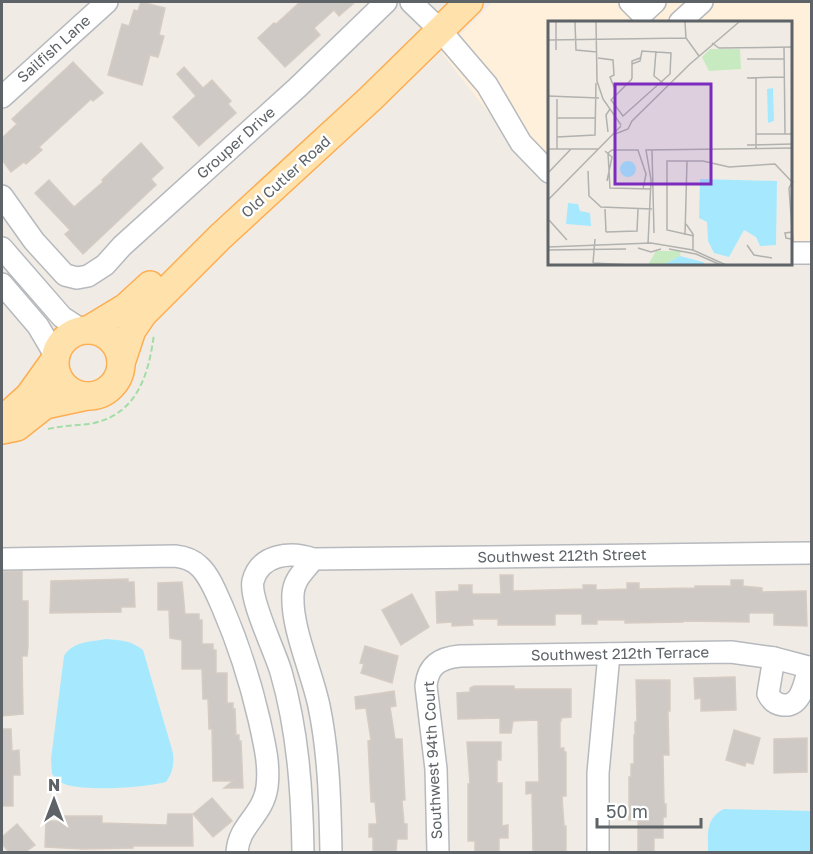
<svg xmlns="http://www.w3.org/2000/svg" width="813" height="854" font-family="'Golos Text',sans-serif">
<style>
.commercial{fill:#fff0db}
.water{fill:#a6e9ff}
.building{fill:#cec9c4;stroke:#d6ccc3;stroke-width:1.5}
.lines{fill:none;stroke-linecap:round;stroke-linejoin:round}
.minor-casing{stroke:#b6b9bd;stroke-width:24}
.major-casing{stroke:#fdad52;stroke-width:30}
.path{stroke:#a2dda6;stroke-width:2;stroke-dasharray:6 3;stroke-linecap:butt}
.minor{stroke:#fff;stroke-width:21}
.major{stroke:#ffe2ab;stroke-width:27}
.labels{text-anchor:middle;stroke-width:5;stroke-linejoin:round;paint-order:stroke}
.street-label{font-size:15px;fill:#5d6367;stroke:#fff}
.inset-road{fill:none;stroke:#b1b1af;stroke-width:1.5}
.view{fill:#7b2cbf;fill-opacity:0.15;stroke:#7b2cbf;stroke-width:3}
.inset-edge{fill:none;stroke:#5d6367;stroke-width:3}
</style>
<rect width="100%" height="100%" fill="#f0ece5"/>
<path class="commercial" d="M493,2H811V261L791,262L790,22H549V188L537,175L442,53Z"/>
<g class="water">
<path d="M106,639C121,640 132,641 143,650L173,753C174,765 173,772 166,782C143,788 90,791 67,785C60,783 56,778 52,774L51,759L64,656C73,641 91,642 106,639Z"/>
<path d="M724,809L811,811V852H708C708,835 705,818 724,809Z"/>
</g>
<g class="building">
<path d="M141,2L165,8L159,35L164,36L158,57L150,55L142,85L108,75L122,24L129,26L134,10L138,11Z"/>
<path d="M300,2H355L339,16L334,10L314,28L320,35L285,67L258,38L274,23L276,24Z"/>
<path d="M73,62L103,93L93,101L91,99L39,147L42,150L26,164L24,162L11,172L2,160V138L17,124L12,119Z"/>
<path d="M184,67L203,88L212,80L231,101L228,104L236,113L199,146L173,117L196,96L177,74Z"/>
<path d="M141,143L163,168L151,179L156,185L83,254L65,234L70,230L35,193L49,180L74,207L103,182L102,180Z"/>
<path d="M22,571V601H28V647L27,656H22L23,714L2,716V572Z"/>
<path d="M500,575H513V591L583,589V585H596V590L627,589V583H639V589L695,588V586H731V580H743V586L762,588V592L806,591L807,626L774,625V613H749V622L683,621V622L625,623V620H597V624H582V614H555V625H498V619H472L473,625L452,626V622L437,623L436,592L459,591V585H472V594H501Z"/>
<path d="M128,579V582H134L135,607H121V612L50,613L51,581Z"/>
<path d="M182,582L185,614H199V620H202V644H213V650H216V673H227V703H233V709H235L236,735H239V741H241L243,788H224L233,781H213L212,729H209L208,699H203L202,669H182V640L170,638L169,610H158V583Z"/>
<path d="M412,594L429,627L401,645L382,610Z"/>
<path d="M365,646L398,656L392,683L361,673L364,664L360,663Z"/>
<path d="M735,677L736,710L701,711V698L695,699L694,678Z"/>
<path d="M636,680H670V711H668L669,755H663L664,804H666V817H663V838H654V852H638V820H629V777H631V764H634V735H635V722H637Z"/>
<path d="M474,686H514V689H571V717L561,718V721H560V748H564V752H566V796H562L564,826H566V852H533L532,793L526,794V782H539L538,720L513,721L511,733H500V718L458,719L457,693L470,692V688Z"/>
<path d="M394,691L396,706L390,707L395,739H402L405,800H402L404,824H407V839H397L396,852H373V837H369V824H377L375,802H371L368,741L371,740L366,708L356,709L355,697Z"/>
<path d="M2,729H11L12,751L19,750L20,775H13V806H2Z"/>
<path d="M734,730L760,738L753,764L746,762L745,766L726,760Z"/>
<path d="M807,738V772L774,773V739Z"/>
<path d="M467,742H501V760H497V783H502V826L508,825V838H499V852H475V841H468V784H470Z"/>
<path d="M212,798L232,821L213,837L193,814Z"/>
<path d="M168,814H192L193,846H133V848L83,849L45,847L46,821H63V816H102V823L167,825Z"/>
<path d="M17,824L35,845L25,852H9L2,844V837Z"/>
</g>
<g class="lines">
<defs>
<g id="minor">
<path d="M411,2L440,30L487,85L521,143L549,172"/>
<path d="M630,2L642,14L655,2"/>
<path d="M680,22L702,2"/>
<path d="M2,97L107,2"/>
<path d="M2,196L34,241L65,275L77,278L88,276L105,265L122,246L297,88L386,2"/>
<path d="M2,248L62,317L82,330"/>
<path d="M790,253H812"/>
<path d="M2,284L38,326L55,355"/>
<path d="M2,559L175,556C184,557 193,560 199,566C210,576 216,593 222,606C238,643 250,680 259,719C264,742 270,764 267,787C263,816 239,824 237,852"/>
<path d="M313,559C305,571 294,578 293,594C291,628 312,672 319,706C329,754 330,803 331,852"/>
<path d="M774,658L768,694C771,700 775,704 783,705C802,707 805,681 809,667"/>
<path d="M303,852C302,791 298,731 281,672C275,651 249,599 253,581C260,554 291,551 313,559L812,553"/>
<path d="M438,852L436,769L426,686C428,665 440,658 460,656L731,652L774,658L812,668"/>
<path d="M598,852V773L609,654"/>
</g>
<g id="major">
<path d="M88,330L126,307L150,285"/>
<circle cx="88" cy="363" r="33"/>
<path d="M121,363L132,330L143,314L220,237L370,99L469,2"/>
<path d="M9,414L29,396L54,361"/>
<path d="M2,430L17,427L45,405L87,396"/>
</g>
</defs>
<use href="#minor" class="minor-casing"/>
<use href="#major" class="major-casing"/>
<path class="path" d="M48,429C63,425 79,426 94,423C138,413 149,373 154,334"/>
<use href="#minor" class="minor"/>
<use href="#major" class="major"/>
</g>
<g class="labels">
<g class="street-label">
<text transform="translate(54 49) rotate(-42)" y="5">Sailfish Lane</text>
<text transform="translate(236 143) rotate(-42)" y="5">Grouper Drive</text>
<text transform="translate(286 177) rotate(-42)" y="5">Old Cutler Road</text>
<text transform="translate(562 556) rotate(-1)" y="5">Southwest 212th Street</text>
<text transform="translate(620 654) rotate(-1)" y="5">Southwest 212th Terrace</text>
<text transform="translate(433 760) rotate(-93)" y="5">Southwest 94th Court</text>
</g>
</g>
<g transform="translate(548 21)">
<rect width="244" height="244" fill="#f0ece5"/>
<path d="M162,28H192L193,48L161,50L154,36ZM108,230H133L132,235L115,244H100Z" fill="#c7eac0"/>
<path d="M225,67L226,100L220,102L219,68ZM72 148a8 8 0 1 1 16 0a8 8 0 1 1-16 0ZM152,158L229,160L228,224L212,225L208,216L196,209L181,236L166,232L160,220L159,201L151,197ZM20,182L30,183L32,190L42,192L43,205L18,203ZM132,235L155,241L158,244H115Z" fill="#a6e9ff"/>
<path class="inset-road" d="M8,1V29M27,1L28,29L49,31M48,1L49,60L55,78L73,104M137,1L138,17L151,35M0,19L138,17M164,22L171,27L245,26M236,26L237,113M108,30L106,55L115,62M50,37L65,39L66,54L62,56L66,66M199,38H236M84,43L92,40L94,30L123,32L122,53L75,95L63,79L83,59L84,57V40L92,37M199,57L236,56M208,57V127M0,75L51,77M9,78V128M9,97H48M60,111L58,94L62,88M67,113L80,108L84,100L142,43L191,1M208,113H245M9,116L47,114L48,62M199,124L245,123M0,128H51M104,129L106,212M57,130L64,136L59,160M60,132L62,167L103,168M60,132L64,129H90L98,153L95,168M40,150L41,175L53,186L104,188M0,152L23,128M245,160L241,167L245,221M0,179L73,105M57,188L58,211M1,199L19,219M138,203L145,213V230M58,211L89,210L90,188M137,214L139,140M146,215L119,209V140H155L181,146L227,143L245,162M243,218L238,217L237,212L245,211M100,223L103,159L98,129L245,127M199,224L206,234L224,237M0,226L103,222L145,229L178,244M90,227L103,231L113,228M121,228L148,233L173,244M0,229L78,228M45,242L84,244M45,242L47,218"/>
<path class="view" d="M67,63H163V163H67Z"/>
<rect width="244" height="244" class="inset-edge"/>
</g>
<rect width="813" height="854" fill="none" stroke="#5d6367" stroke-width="6"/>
<g transform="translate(54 800)" stroke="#ffffff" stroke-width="4.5" paint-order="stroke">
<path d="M0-4.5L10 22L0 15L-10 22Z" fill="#5d6367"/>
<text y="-9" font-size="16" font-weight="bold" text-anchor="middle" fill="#5d6367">N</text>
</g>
<path d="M597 818v9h104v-9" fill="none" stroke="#5d6367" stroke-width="3"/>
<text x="606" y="818" font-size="18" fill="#5d6367" stroke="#ffffff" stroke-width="4.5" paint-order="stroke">50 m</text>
</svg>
